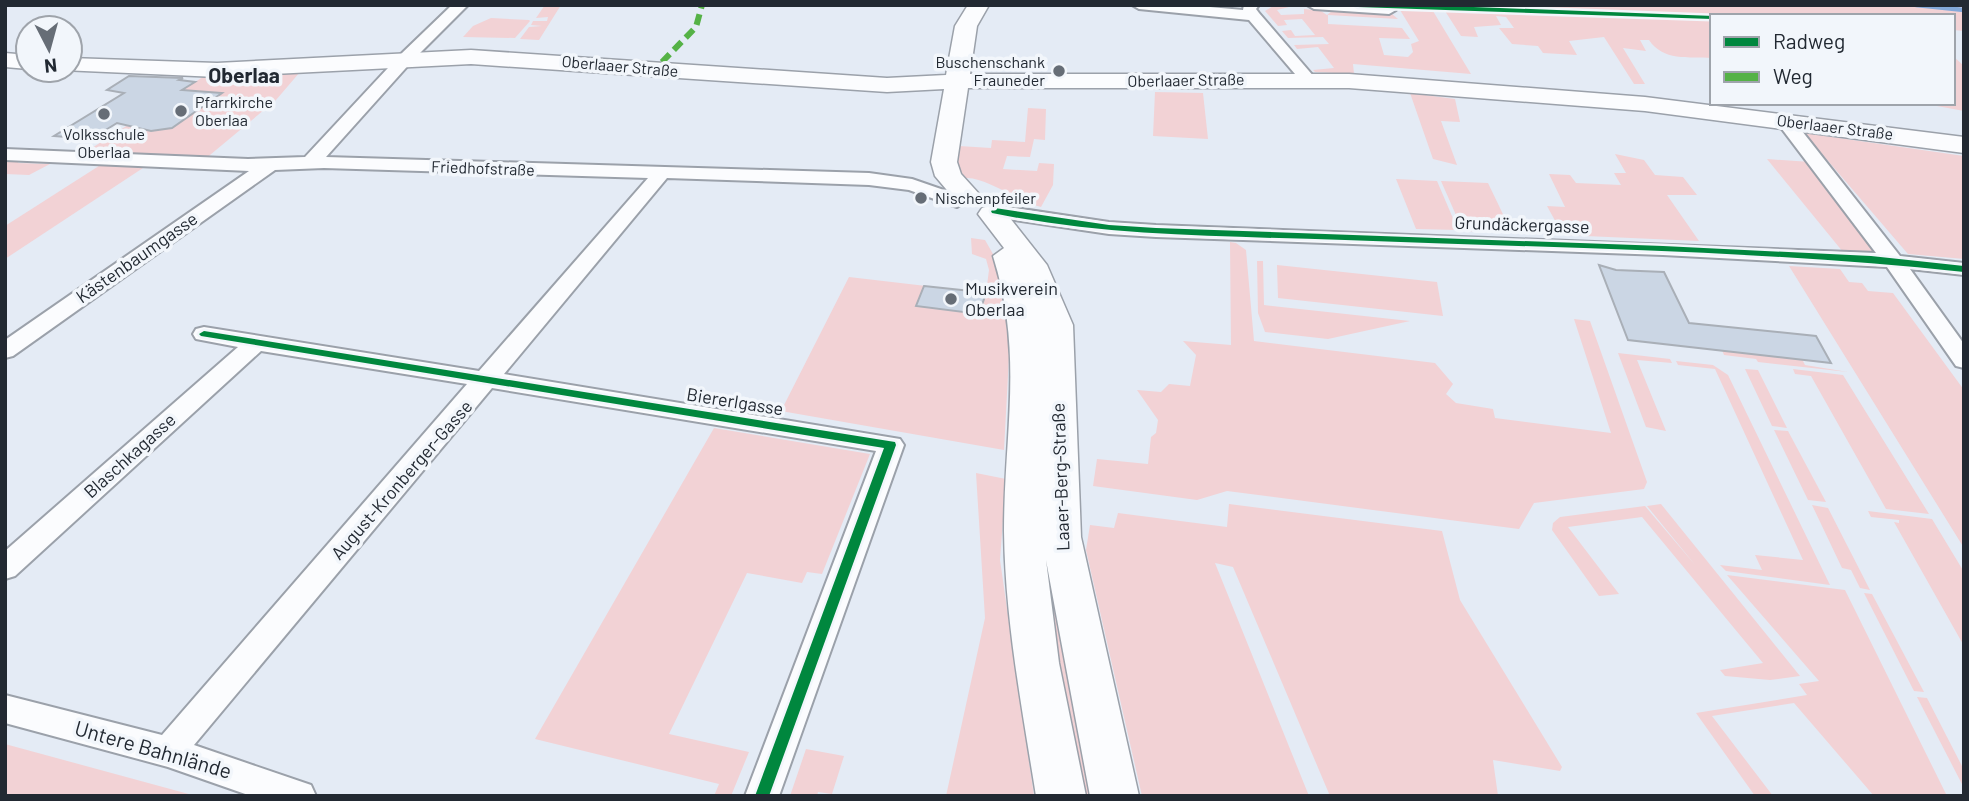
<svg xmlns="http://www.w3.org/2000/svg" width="1969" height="801" font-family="Barlow,sans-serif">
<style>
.green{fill:#f2d2d5}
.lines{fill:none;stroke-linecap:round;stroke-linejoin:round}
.stream{stroke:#83a9da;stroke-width:4.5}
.building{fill:#cbd6e4;stroke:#a9afb7;stroke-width:2}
.minor-casing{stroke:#9ba1aa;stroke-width:4}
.secondary-casing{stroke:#9ba1aa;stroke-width:3}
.minor{fill:#fbfcfe;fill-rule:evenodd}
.secondary{fill:#fbfcfe;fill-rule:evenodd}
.quiet{stroke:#55b246;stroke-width:6;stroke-dasharray:11 6;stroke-linecap:butt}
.cycleway-casing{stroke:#f2f6fb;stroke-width:5}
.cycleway{fill:#00873e;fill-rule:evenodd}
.poi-dot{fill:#666d76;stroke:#f2f6fb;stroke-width:2.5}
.labels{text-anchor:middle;stroke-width:7;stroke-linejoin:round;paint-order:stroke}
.far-poi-label{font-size:16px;fill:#222932;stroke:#f2f6fb;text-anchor:start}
.far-street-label{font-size:16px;fill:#222932;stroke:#f2f6fb}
.street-label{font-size:18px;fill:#222932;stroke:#f2f6fb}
.poi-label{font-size:18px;fill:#222932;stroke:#f2f6fb;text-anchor:start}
.far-district-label{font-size:21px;font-weight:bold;fill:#222932;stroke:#f2f6fb}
.near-street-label{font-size:21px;fill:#222932;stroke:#f2f6fb}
</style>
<rect width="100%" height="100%" fill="#e4ebf5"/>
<g class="green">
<path d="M545,5H561L539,40L520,39L529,27L542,26L531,25L533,21H547L548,17L536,18Z"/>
<path d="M1389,5H1964V31L1953,30V16H1740Z"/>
<path d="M1273,6L1289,7L1277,10L1281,15L1304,14V9L1321,11L1327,15L1332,11L1392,14L1398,19L1328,15V24L1402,28L1410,39L1379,38L1384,55L1408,57L1413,52L1411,44L1419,41L1400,10L1433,11L1471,74L1353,64L1354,74L1315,72L1313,70L1334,68L1318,47L1297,49L1294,45L1329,44L1323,37L1288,38L1282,31L1291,30L1295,36L1315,35L1302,19L1284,20L1287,25L1278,26L1265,11Z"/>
<path d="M1445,11L1620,14L1712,20V58C1688,57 1663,61 1649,40H1640L1646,51L1623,48L1645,84H1634L1604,37L1569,41L1577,55L1543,53L1538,46L1512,44L1499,28H1514L1506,17L1496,16L1501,25L1474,27L1478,37L1461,36Z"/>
<path d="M491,18L529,20L530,21L515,38L463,37L473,26Z"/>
<path d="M1953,56L1964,66V111L1926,104L1953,103Z"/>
<path d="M300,72L276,100L204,160L84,153L206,75Z"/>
<path d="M1155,92L1203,93L1208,139L1153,136Z"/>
<path d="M1410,93L1455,99L1460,122L1441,121L1457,165L1433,159Z"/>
<path d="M1028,108L1046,109L1045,140L1034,139L1030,157L1007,156L1003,169L1037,171L1039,163L1054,164L1053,185L1041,207C1017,201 986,177 966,178L956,168L959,146L991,148L992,140L1025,142Z"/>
<path d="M1804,133L1964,156V259L1908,254Z"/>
<path d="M1615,154L1644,160L1655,175L1683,177L1697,195H1667L1699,241L1563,235L1547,206L1565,207L1549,174L1570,175L1576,183L1621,185L1614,173H1626Z"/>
<path d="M1767,159L1811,162L1879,254L1843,252Z"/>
<path d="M5,160L19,161L18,163L50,164L29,175L5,174Z"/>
<path d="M102,164L146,166L5,259V226Z"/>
<path d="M1396,179L1437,181L1458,230L1416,229Z"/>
<path d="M1441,181L1488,183L1512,233L1463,231Z"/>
<path d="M971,238L985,240L1001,268L1011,319L1004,450L781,411L849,277L986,293L989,270L986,259L972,254Z"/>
<path d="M1230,242L1236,243L1246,250L1254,341L1435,363L1453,384L1446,394L1456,403L1493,409L1495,418L1611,433L1574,319L1590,321L1647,482L1644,489L1534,503L1519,529L1227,491L1197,500L1093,486L1097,459L1148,464L1151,437L1156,433L1158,420L1137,390L1161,392L1169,384L1190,386L1196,355L1183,341L1231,345Z"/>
<path d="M1257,261H1263L1264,305L1410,321L1328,339L1265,332L1258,313Z"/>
<path d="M1277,265L1437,282L1443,316L1278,298Z"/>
<path d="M1789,266L1840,269L1849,282L1862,283L1868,291L1893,293L1964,390V548Z"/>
<path d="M1722,350L1802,359L1805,365L1848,372L1758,362L1756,359L1724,355Z"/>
<path d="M1618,353L1670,359L1672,363L1637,360L1666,431L1646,427Z"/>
<path d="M1676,361L1713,365L1728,375L1830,585L1726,571L1720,565L1762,570L1755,555L1803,560L1715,369L1678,365Z"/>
<path d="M1745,369L1758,370L1787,428L1772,426Z"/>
<path d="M1793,369L1843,375L1929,514L1886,509L1811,376L1795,374Z"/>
<path d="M714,428L870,454L822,574L807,572L802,583L747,573L669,734L749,752L731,796H714L719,784L535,739Z"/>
<path d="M1774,430L1788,431L1826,502L1808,500Z"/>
<path d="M976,473L1006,479L1000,560L1034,796H946L985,618Z"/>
<path d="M1045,495L1096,796H1079L1044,605Z"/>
<path d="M1229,504L1442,531L1460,600L1562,767L1560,771L1493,760L1498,796H1330L1233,567L1215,563L1309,796H1142L1086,550L1090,525L1114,528L1118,513L1227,527Z"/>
<path d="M1661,504L1800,676L1770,680L1725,676L1720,670L1763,663L1642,517L1568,527L1619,594L1599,596L1552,530L1553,523L1560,517L1645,506L1696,566L1647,506Z"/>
<path d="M1812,505L1828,508L1870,590L1860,588L1851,570L1842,568Z"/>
<path d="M1868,511L1932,519L1964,572V646L1894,522L1899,523V520L1871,517Z"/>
<path d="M1727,575L1845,590L1947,796H1874L1794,703L1712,716L1773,796H1755L1696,713L1807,695L1799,684L1819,681Z"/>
<path d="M1864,593L1872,594L1924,692L1914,691Z"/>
<path d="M1917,697L1927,698L1964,770V788Z"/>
<path d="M5,744L196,796H5Z"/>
<path d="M806,749L844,756L832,794L818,792L817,796H790Z"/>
</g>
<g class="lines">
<path class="stream" d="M1916,5L1964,10"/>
</g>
<g class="building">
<path d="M129,76L183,78L179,80L195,82L182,90L222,93L172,128L151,131L117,123L91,139L54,136L124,93L107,90Z"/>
<path d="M1599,265L1616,270L1664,272L1689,323L1816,336L1831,363L1628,340Z"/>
<path d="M924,286L971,291L986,293L979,314L916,306Z"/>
</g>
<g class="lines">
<defs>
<g id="minor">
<path d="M452,5H468L413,60L326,157L869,173L912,179L964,197L967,201L957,207L909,190L869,185L667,178L504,374L900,439L904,445L779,796H745L876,451L492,388L194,745L311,785L316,796H251L168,767L5,723V695L162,735L467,384L261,351L15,576L5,579V551L238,347L196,339L193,334L196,329L204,327L479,371L648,178L324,168L275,170L13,356L5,358V340L249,171L5,160V149L248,159L305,157L401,54Z"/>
<path d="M1132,5H1188L1243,10L1244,5H1259L1256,9L1259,13L1315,78L1313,81H1301L1249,20L1139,9Z"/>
<path d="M1307,5H1384L1396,10L1389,14L1314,9Z"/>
<path d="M1785,116L1791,117L1900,256L1964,263V275L1910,269L1964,344V368L1956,366L1887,267L1663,255L1156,237L1109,234L995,217L985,211L995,205L1109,222L1156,225L1876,253L1776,121Z"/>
</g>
<g id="secondary">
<path d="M968,5H989L977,26L970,74H1349L1645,97L1964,137V153L1645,111L1349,88H968L957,162L961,174L981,196L977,202H957L935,176L931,162L944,89L887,92L471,64L217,77L62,70H70V58L217,63L471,50L887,78L946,75L955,26Z"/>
<path d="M5,53L28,55V69L5,67Z"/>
<path d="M992,205L1002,208L1047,265L1073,325L1081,537L1139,796H1090L1046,560L1059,663L1086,796H1036C1022,708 1005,620 1004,531C1004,432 1024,355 993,256L1004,248L978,214L982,208Z"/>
</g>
</defs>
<use href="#minor" class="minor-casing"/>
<use href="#secondary" class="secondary-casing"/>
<use href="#minor" class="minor"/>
<use href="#secondary" class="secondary"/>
<path class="quiet" d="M662,62L696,27L702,5"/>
<defs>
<g id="cycleway">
<path d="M1355,5H1421L1714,16H1712V19L1358,7Z"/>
<path d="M995,208L1109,225L1156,228L1663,246L1871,256L1964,266V272C1759,250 1551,248 1345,240C1227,236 1108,237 992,213L991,211Z"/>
<path d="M204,331L895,442L896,445L769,796H755L884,448L201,336L199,334Z"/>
</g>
</defs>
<use href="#cycleway" class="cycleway-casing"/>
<use href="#cycleway" class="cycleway"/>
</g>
<g class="poi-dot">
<circle cx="1059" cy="71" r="7"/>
<circle cx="181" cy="111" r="7"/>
<circle cx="104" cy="114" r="7"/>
<circle cx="921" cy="198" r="7"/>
<circle cx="951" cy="299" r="7"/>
</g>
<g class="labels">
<g class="far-poi-label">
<text x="1045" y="68" text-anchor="end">Buschenschank<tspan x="1045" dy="18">Frauneder</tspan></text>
<text x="195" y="108">Pfarrkirche<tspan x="195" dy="18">Oberlaa</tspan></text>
<text x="104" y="140" text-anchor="middle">Volksschule<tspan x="104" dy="18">Oberlaa</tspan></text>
<text x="935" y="204">Nischenpfeiler</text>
</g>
<g class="far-street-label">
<text transform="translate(620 66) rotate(5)" y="6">Oberlaaer Straße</text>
<text transform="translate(1186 80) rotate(-1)" y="6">Oberlaaer Straße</text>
<text transform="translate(1835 127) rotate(7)" y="6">Oberlaaer Straße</text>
<text transform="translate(483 168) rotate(2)" y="6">Friedhofstraße</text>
</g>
<g class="street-label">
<text transform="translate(1522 225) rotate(2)" y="6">Grundäckergasse</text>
<text transform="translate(137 258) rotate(-35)" y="6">Kästenbaumgasse</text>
<text transform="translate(735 402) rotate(9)" y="6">Biererlgasse</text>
<text transform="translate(130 456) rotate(-42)" y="6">Blaschkagasse</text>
<text transform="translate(1061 477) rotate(-92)" y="6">Laaer-Berg-Straße</text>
<text transform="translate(402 480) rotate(-49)" y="6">August-Kronberger-Gasse</text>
</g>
<g class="poi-label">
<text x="965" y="295">Musikverein<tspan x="965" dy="21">Oberlaa</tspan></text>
</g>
<g class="far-district-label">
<text x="244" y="83">Oberlaa</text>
</g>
<g class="near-street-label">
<text transform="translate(153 750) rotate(16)" y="7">Untere Bahnlände</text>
</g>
</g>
<rect width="1969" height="801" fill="none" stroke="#222932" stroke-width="14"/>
<rect x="1710" y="14" width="245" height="91" fill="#f2f6fb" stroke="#9fa4ab" stroke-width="2"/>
<rect x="1724" y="37" width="35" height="10" fill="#00873e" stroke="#9fa4ab" stroke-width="2"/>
<text x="1773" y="49" font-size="21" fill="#222932">Radweg</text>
<rect x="1724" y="72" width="35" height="10" fill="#55b246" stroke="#9fa4ab" stroke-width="2"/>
<text x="1773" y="84" font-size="21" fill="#222932">Weg</text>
<g transform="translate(49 49) rotate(174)"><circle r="33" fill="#f2f6fb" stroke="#9fa4ab" stroke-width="2"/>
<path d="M0-5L12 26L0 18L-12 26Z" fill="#666d76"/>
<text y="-10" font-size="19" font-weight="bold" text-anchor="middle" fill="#222932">N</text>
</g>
</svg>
